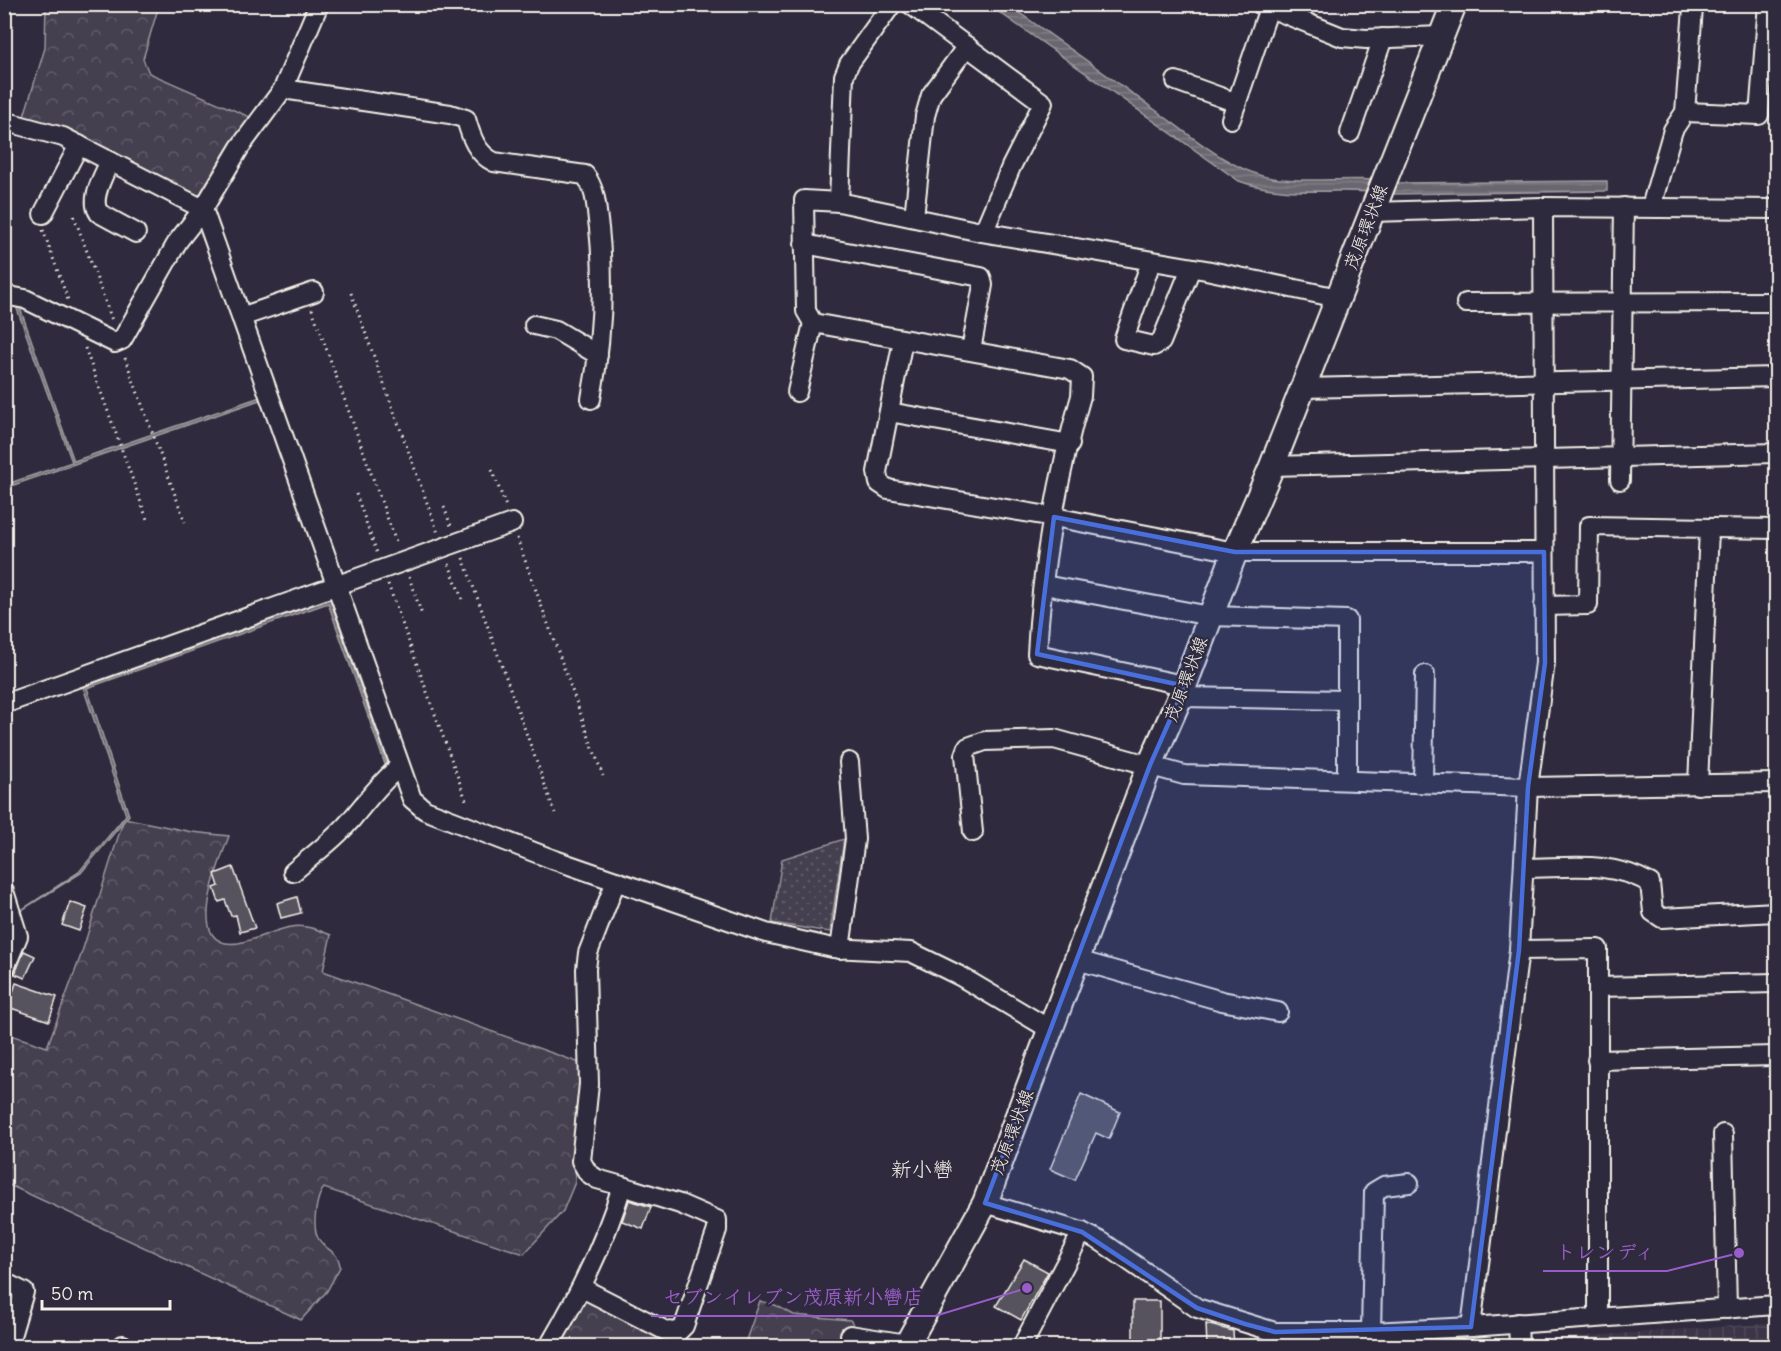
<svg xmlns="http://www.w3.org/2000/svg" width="1781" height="1351" font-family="Delius,'Klee One',sans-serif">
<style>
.industrial{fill:url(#industrial-grid)}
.grass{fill:#454050;stroke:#9c989c;stroke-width:1.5}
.forest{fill:url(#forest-crowns);stroke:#9c989c;stroke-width:1.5}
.park{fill:url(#park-dots);stroke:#9c989c;stroke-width:1.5}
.water{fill:url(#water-rules);stroke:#a19ea0;stroke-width:1.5}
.building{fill:#56525f;stroke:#f4f1e8;stroke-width:1.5}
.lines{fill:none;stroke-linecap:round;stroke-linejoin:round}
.minor-casing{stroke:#f4f1e8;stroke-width:22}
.major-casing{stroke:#f4f1e8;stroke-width:28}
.path{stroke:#f4f1e8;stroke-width:3;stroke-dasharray:1.5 4.5;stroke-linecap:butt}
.minor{stroke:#2f2a3d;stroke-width:18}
.major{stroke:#2f2a3d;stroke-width:24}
.marked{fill:#486fdb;fill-opacity:0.2;stroke:#486fdb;stroke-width:4.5;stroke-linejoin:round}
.labels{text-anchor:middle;stroke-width:4.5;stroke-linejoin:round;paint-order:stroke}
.street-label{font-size:18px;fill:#f4f1e8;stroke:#2f2a3d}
.quarter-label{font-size:21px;fill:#f4f1e8;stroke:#2f2a3d}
.leader{fill:none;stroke:#995dc9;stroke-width:2}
.callout-dot{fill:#995dc9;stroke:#2f2a3d;stroke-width:2}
.callout-label{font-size:20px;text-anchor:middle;font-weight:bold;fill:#995dc9;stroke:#2f2a3d;stroke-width:4.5;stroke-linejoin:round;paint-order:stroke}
</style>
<defs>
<pattern id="industrial-grid" width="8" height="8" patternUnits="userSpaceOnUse" patternTransform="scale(1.5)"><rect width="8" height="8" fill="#3b3647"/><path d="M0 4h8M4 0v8" fill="none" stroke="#4e4a59"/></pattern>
<pattern id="forest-crowns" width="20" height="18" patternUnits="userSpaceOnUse" patternTransform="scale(1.5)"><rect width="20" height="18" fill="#454050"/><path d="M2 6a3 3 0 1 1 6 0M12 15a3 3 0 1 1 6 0" fill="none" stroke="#605c69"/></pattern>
<pattern id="park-dots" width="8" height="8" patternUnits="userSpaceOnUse" patternTransform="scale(1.5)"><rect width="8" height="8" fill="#454050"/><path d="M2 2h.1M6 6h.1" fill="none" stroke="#605c69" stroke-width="1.8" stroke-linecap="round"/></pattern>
<pattern id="water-rules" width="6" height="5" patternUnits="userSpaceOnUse" patternTransform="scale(1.5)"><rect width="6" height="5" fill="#6a6670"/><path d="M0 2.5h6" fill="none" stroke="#807c84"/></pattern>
</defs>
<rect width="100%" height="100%" fill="#2f2a3d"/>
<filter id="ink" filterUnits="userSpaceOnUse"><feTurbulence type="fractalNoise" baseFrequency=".0167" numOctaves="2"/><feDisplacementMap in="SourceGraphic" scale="12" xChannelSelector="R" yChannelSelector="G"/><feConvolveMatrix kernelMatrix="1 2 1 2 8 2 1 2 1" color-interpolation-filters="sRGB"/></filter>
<g filter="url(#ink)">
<path class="industrial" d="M1776,1323V1346H1552L1560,1338Z"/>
<path class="grass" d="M324,598H332L392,762L386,767L330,600L81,688L79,682Z"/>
<g class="forest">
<path d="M46,4L159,5L143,59L149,73L259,121L203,209L21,126L45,48Z"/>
<path d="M124,818L192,832L229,836C221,859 181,951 238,943C256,940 273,930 291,927C305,924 319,930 331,935L323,971L580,1063L575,1182L563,1211L524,1254L324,1188C316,1196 312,1227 318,1238C325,1251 339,1250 340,1267L327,1291L301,1320L5,1183V1033L47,1047L81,955Z"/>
<path d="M582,1288L673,1335L705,1346H549Z"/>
<path d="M760,1301L775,1305L794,1315L850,1320L858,1330L857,1346H741L746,1340Z"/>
</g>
<path class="park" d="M844,839L830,932L772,923L782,859Z"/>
<g class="water">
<path d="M989,5H1008C1057,39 1105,74 1154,109C1186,132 1232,172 1272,178C1313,184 1354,175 1395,183L1607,181V191L1390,194C1339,186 1288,199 1239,181Z"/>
<path d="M19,305L74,461L260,397V400L5,488L4,485L72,462L16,306Z"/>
<path d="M330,599L388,767H386L328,603L87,688L129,815L81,873L20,911L79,872L126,815L83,687Z"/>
</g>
<g class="building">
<path d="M233,867L255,928L240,932L236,915L231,916L225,900L219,902L214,888L219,886L215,874Z"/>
<path d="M297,897L301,913L281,918L277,903Z"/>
<path d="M70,902L87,908L79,931L62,925Z"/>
<path d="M24,951L35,956L25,978L15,974Z"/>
<path d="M16,983L57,997L49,1021L8,1007Z"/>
<path d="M1081,1094L1120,1112L1109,1139L1096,1133L1075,1180L1050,1169Z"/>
<path d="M629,1200L651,1207L643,1229L622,1221Z"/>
<path d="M1024,1259L1048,1272L1021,1320L996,1306Z"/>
<rect x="1133" y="1301" width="27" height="46"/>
<path d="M1206,1324L1233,1331L1234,1347H1207Z"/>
</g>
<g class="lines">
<defs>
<g id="minor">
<path d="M892,4L849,64L844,76L839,202L981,232L986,226L1011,167L1043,103L910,4"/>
<path d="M1260,4L1342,37L1366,39L1441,36"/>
<path d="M1176,81L1237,103"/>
<path d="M283,89L450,114L466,119C471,137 477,154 494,162L585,175C597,191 596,208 599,228C605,286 602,341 591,399"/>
<path d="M1685,112L1759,115L1768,4"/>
<path d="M1231,119L1269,8"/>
<path d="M4,121L63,137L203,209L412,799L425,810L552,859L766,933L833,948L911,952L960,976L1051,1030"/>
<path d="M1350,133L1383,38"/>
<path d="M110,161C104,175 89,199 99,213L136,233"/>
<path d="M839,202L804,200L806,311L813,323L1070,369L1082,377L1081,396C1057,477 1041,571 1037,654L1183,685"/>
<path d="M1651,207L1673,130L1685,112L1693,8L1696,4"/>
<path d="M1372,212L1543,207L1776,209"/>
<path d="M43,214L79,145"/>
<path d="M914,217L925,116L931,95L967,46"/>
<path d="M981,232L1206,270L1338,298"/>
<path d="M804,244L981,277L983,285L971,350"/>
<path d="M1151,262L1124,339L1154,346L1161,342L1191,268"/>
<path d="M4,295L25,299L115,343L122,340L178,241L203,209L240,147L283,89L319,4"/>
<path d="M1466,303L1776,302"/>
<path d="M241,317L314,292"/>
<path d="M534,325L556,330L598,355"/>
<path d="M903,340L877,472L879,483L888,489L1054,517L1235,552H1544"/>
<path d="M1303,388L1776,377"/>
<path d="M797,392L813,323"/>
<path d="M889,412L1070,444"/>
<path d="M1272,466L1776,453"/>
<path d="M1620,480L1624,207"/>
<path d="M1044,585L1210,616L1347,620V779"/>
<path d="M1544,606L1588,605L1589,526L1776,529"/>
<path d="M1180,697L1346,700"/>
<path d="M4,704L512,523"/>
<path d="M1423,782L1425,675"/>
<path d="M1698,785L1709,529"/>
<path d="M973,832L965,755L968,747L985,741L1054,739L1184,775L1528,787L1776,783"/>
<path d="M1524,868C1570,868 1609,860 1650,883L1653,912L1662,918L1776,912"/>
<path d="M293,872C314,854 338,837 355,815C370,797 381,782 399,767"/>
<path d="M4,891L18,936L4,970"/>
<path d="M840,949L855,839L849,762"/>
<path d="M1519,950L1598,949V1317"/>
<path d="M1077,960L1222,1001L1278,1012"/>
<path d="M1598,987L1776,983"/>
<path d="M1597,1060L1776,1056"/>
<path d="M1723,1134L1727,1309"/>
<path d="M985,1203L1082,1232L1102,1242L1197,1308L1275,1332H1371L1471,1327L1776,1305"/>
<path d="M4,1282L24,1292L8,1346"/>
<path d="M582,1288L666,1331L678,1332L684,1326L717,1230V1220L680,1204L622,1186"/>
<path d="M1518,1323L1519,1346"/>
<path d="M1471,1327L1519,950L1528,787L1545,663L1543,207"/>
<path d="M1371,1332L1374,1192L1384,1186L1409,1183"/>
<path d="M850,1335L907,1344"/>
<path d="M123,1346V1345"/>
<path d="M549,1346C579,1295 605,1243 622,1186L597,1179L588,1173L581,1161L589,1084L586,969L588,953L616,881"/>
<path d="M1022,1346L1082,1232"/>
</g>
<path id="major" d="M906,1346L985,1203L1150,765L1180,697L1235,552L1272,466L1454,4"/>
</defs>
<use href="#minor" class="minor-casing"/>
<use href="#major" class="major-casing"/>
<g class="path">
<path d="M74,216L113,323"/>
<path d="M43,230L68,300"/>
<path d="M351,293L438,533"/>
<path d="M312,309L397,545"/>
<path d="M85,348L148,522"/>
<path d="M125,358L185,522"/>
<path d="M492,470L507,509"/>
<path d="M356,494L377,553"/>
<path d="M444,507L451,526"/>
<path d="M517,538L603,776"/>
<path d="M463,558L555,813"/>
<path d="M449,564L462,599"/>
<path d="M409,577L422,615"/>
<path d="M388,584L466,800"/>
</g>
<use href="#minor" class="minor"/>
<use href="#major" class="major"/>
</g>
</g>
<path class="marked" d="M1054,517L1235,552H1544L1545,663L1528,787L1519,950L1471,1327L1275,1332L1245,1324L1197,1308L1082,1232L985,1203L1150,765L1185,686L1037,654Z"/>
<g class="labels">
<g class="street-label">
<text transform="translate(1366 227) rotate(-69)" y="6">茂原環状線</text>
<text transform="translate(1186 679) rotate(-69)" y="6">茂原環状線</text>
<text transform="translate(1012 1132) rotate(-69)" y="6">茂原環状線</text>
</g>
<g class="quarter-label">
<text x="922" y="1177">新小轡</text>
</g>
</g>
<path class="leader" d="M1739 1253L1667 1271H1543M1027 1288L935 1316H651"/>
<g class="callout-dot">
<circle cx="1739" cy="1253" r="6"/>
<circle cx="1027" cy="1288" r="6"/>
</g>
<g class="callout-label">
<text x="1605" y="1259">トレンディ</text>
<text x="793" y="1304">セブンイレブン茂原新小轡店</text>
</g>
<rect width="1781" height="1351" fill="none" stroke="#2f2a3d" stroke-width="24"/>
<rect x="12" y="12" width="1757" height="1327" fill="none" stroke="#f4f1e8" stroke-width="2" filter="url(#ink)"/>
<path d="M42 1300v9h128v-9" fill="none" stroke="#f4f1e8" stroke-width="3"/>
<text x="51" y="1300" font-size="18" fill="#f4f1e8" stroke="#2f2a3d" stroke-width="4.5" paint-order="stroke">50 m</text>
</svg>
